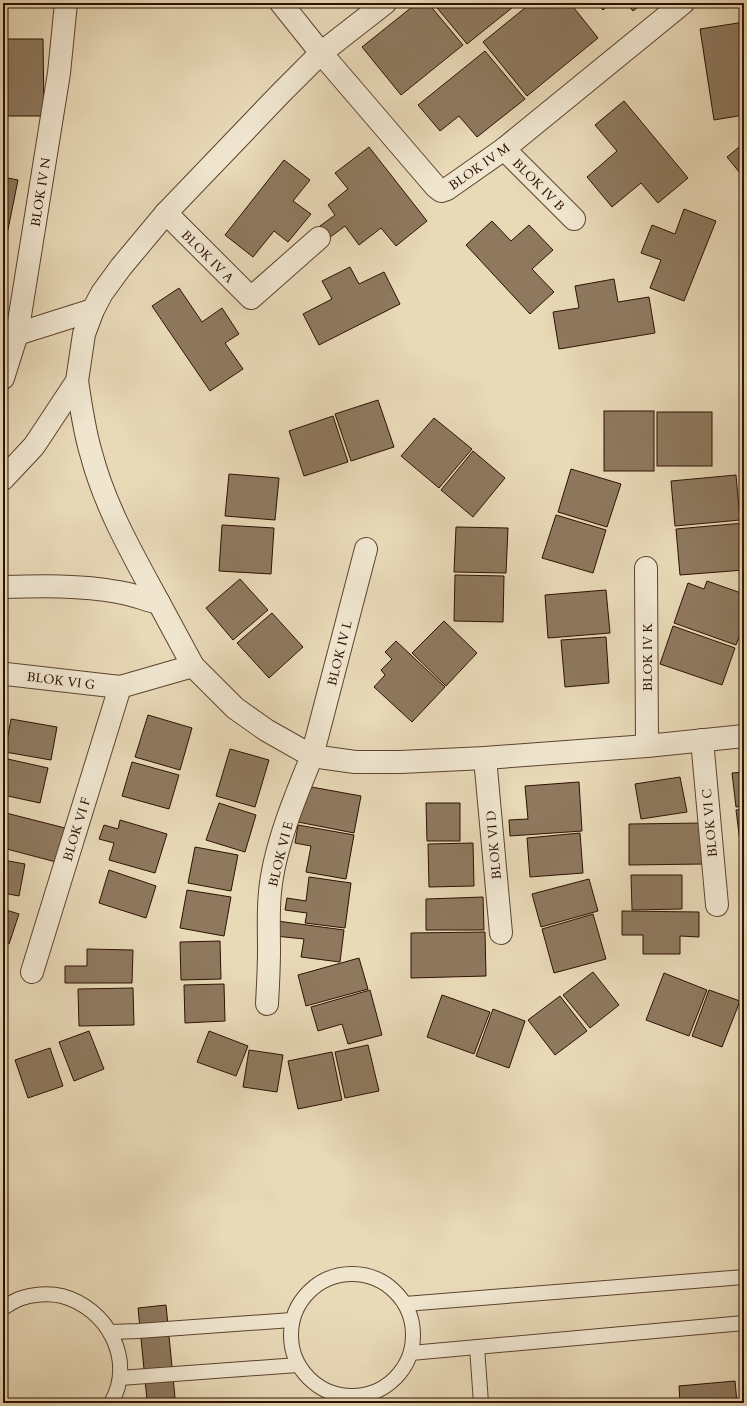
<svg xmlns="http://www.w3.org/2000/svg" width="747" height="1406" font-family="Cardo,serif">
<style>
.building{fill:#8e795f;stroke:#2d1100}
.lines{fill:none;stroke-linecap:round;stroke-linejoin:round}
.lane-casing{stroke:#5c432e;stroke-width:16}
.street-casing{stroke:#5c432e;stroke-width:24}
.lane{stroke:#f0e6d0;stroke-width:14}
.street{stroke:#f0e6d0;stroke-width:22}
.labels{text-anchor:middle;stroke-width:3;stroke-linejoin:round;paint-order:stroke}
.street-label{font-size:13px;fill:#2d1100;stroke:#f0e6d0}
</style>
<rect width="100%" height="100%" fill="#e8d9b7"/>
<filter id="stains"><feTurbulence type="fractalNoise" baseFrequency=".005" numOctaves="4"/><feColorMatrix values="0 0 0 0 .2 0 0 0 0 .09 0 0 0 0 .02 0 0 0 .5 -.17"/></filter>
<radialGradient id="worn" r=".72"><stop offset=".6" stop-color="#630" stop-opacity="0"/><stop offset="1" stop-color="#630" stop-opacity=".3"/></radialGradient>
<g class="building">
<path d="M417,3H428L463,45L401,95L362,47Z"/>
<path d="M433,3H518L467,44Z"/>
<path d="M531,3H570L598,38L527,96L483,42Z"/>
<path d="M596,3H611L603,10Z"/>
<path d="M626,3H643L633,11Z"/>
<path d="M744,22V115L714,120L700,29Z"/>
<path d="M3,39H43L44,116H3Z"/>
<path d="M485,51L525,99L477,137L459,116L440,131L418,105Z"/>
<path d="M624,101L688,178L658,203L641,183L612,207L587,177L617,151L595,125Z"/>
<path d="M744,143V178L727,157Z"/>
<path d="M369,147L427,221L396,246L381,228L359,245L345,226L329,238L320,226L335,215L328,205L348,189L335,173Z"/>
<path d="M284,160L310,180L293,201L311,214L288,242L274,231L253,257L225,235Z"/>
<path d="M3,177L18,180L3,254Z"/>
<path d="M684,209L716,221L684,301L650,288L661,260L641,253L652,225L675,234Z"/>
<path d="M492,221L511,241L529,225L553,250L532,269L554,292L530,314L466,245Z"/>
<path d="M350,267L359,284L384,272L400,304L319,345L303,314L332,299L322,281Z"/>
<path d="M614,279L618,302L649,297L655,333L559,349L553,312L579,308L575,286Z"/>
<path d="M179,288L202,322L222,308L239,334L225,343L243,369L210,391L152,306Z"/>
<path d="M378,400L394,447L351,461L335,414Z"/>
<rect x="604" y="411" width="50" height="60"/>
<rect x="657" y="412" width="55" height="54"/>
<path d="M333,416L348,462L304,476L289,431Z"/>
<path d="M434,418L472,449L439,488L401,456Z"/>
<path d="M473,451L505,478L473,517L441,490Z"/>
<path d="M571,469L621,484L607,527L558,512Z"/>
<path d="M229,474L279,478L275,520L225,516Z"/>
<path d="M736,475L740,520L675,526L671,481Z"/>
<path d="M556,515L606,530L593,573L542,558Z"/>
<path d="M744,523V570L680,575L676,529Z"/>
<path d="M222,525L274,528L271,574L219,571Z"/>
<path d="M456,527L508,528L506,573L454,572Z"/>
<path d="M455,575L504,576L503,622L454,621Z"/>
<path d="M240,579L268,610L233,640L206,608Z"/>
<path d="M707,581L744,594V623L736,645L674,623L688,583L704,589Z"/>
<path d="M606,590L610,633L548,638L545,595Z"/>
<path d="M272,613L303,647L269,678L237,643Z"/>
<path d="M444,621L477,653L446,686L412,653Z"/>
<path d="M673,626L735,648L722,685L660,664Z"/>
<path d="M606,637L609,683L565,687L561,640Z"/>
<path d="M396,641L445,687L412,722L374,687L385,675L381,670L392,659L385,652Z"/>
<path d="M148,715L192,728L180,770L135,757Z"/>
<path d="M11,719L57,727L51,760L5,752Z"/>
<path d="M230,749L269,760L255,807L216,796Z"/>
<path d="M3,758L48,768L40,803L3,795Z"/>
<path d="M132,762L179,775L169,809L122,796Z"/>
<path d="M744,772V806L736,807L732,773Z"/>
<path d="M680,777L687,812L641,819L635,784Z"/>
<path d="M579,782L582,831L510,836L509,820L528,819L525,786Z"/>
<path d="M306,786L361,796L354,833L298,822Z"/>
<path d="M219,803L256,815L245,852L206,840Z"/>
<path d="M426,803H460V841H427Z"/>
<path d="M744,809V858H742L736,810Z"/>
<path d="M6,813L65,828L56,862L3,848V824Z"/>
<path d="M120,820L167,834L155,873L109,860L114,843L99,839L104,825L118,829Z"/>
<path d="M703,823L704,864L629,865V824Z"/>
<path d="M298,825L354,835L346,879L306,872L311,846L295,843Z"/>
<path d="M580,833L583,873L530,877L527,838Z"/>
<path d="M473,843L474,886L429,887L428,844Z"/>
<path d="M195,847L238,855L231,891L188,883Z"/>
<path d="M3,860L25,864L19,896L3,893Z"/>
<path d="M109,870L156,886L146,918L99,903Z"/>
<path d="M631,875H682V909L632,910Z"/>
<path d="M309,877L351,883L345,928L305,923L307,913L285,910L287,898L306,901Z"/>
<path d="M589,879L598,911L541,927L532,894Z"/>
<path d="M187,890L231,897L224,936L180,928Z"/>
<path d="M483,897L484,930H426V899Z"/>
<path d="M3,909L19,914L9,944L3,942Z"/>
<path d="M622,911L699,912V937L680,936V954H643V935H622Z"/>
<path d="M593,914L606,959L554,973L542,929Z"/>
<path d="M277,921L344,930L340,962L301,957L304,939L275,936Z"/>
<path d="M485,932L486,976L411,978V933Z"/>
<path d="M220,941L221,979L181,980L180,942Z"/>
<path d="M87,949L133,950L132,983H65V966H87Z"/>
<path d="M359,958L368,989L306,1006L298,975Z"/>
<path d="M593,972L619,1005L590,1028L563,995Z"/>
<path d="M664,973L707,990L689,1036L646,1020Z"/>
<path d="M224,984L225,1021L185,1023L184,985Z"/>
<path d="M133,988L134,1025L79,1026L78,989Z"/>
<path d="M370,990L382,1035L348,1044L342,1024L318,1031L311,1007Z"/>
<path d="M709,990L740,1001L722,1047L692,1036Z"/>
<path d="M442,995L490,1012L474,1054L427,1037Z"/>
<path d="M560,996L587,1031L555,1055L528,1020Z"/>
<path d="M493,1009L525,1021L509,1068L476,1056Z"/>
<path d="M89,1031L104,1069L74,1081L59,1042Z"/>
<path d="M209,1031L248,1046L236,1076L197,1062Z"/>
<path d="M368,1045L379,1091L345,1098L335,1052Z"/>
<path d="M50,1048L63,1086L28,1098L15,1060Z"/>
<path d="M249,1050L283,1055L277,1092L243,1087Z"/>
<path d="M332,1052L342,1100L298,1109L288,1061Z"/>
<path d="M166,1305L175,1398L147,1400L138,1308Z"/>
<path d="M735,1381L737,1403H680L679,1386Z"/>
</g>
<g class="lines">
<defs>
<g id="lane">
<circle cx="352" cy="1335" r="61"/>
<path d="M405,1304L744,1277"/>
<path d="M3,1308C8,1305 14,1301 19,1299C32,1294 49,1293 62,1296C107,1308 136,1360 111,1403"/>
<path d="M111,1332L138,1331L292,1320"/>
<path d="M477,1347L481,1403"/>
<path d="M411,1353L744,1323"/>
<path d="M120,1378L298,1365"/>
</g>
<g id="street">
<path d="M281,3L321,53L436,187L441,191L447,189L504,149L683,3"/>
<path d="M504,149L574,219"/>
<path d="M166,213L251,298L319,238"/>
<path d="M17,334L93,310"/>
<path d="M3,378L17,334L59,73L66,3"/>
<path d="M77,381C81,406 84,430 91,453C105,507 133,555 159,603"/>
<path d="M3,479L34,446L77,381L84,334L93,310L102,293L121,267L166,213L280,94L321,53L385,3"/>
<path d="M646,568L647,746"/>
<path d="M3,587C41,586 80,585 118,592C132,594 146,600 159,603L193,666L235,708L266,730L312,756L355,762H400L485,758L647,746L744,736"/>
<path d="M3,675L6,674L120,687L193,666"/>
<path d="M702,740L717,905"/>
<path d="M485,758L501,933"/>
<path d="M32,972L120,687"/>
<path d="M267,1004C268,986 269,968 269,950C269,931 268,911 270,892C274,848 295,797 312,756L366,549"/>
</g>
</defs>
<use href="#lane" class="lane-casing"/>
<use href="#street" class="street-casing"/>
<use href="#lane" class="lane"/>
<use href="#street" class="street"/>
</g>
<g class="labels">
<g class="street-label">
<text transform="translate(479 166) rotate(-35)" y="5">BLOK IV M</text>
<text transform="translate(539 184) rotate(45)" y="5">BLOK IV B</text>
<text transform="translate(40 192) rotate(-81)" y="5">BLOK IV N</text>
<text transform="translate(208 256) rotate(45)" y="5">BLOK IV A</text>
<text transform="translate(339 653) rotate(-76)" y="5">BLOK IV L</text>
<text transform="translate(647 657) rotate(-90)" y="5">BLOK IV K</text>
<text transform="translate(61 680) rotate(7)" y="5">BLOK VI G</text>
<text transform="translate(709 823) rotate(-95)" y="5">BLOK VI C</text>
<text transform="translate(76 829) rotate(-73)" y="5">BLOK VI F</text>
<text transform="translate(493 845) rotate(-95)" y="5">BLOK VI D</text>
<text transform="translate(280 854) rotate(-76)" y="5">BLOK VI E</text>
</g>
</g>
<rect width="747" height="1406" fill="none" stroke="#e8d9b7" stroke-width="16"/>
<rect x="4" y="4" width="739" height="1398" fill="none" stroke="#2d1100" stroke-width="2"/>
<rect x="8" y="8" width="731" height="1390" fill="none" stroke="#2d1100"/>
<rect width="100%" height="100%" filter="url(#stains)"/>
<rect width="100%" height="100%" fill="url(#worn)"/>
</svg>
